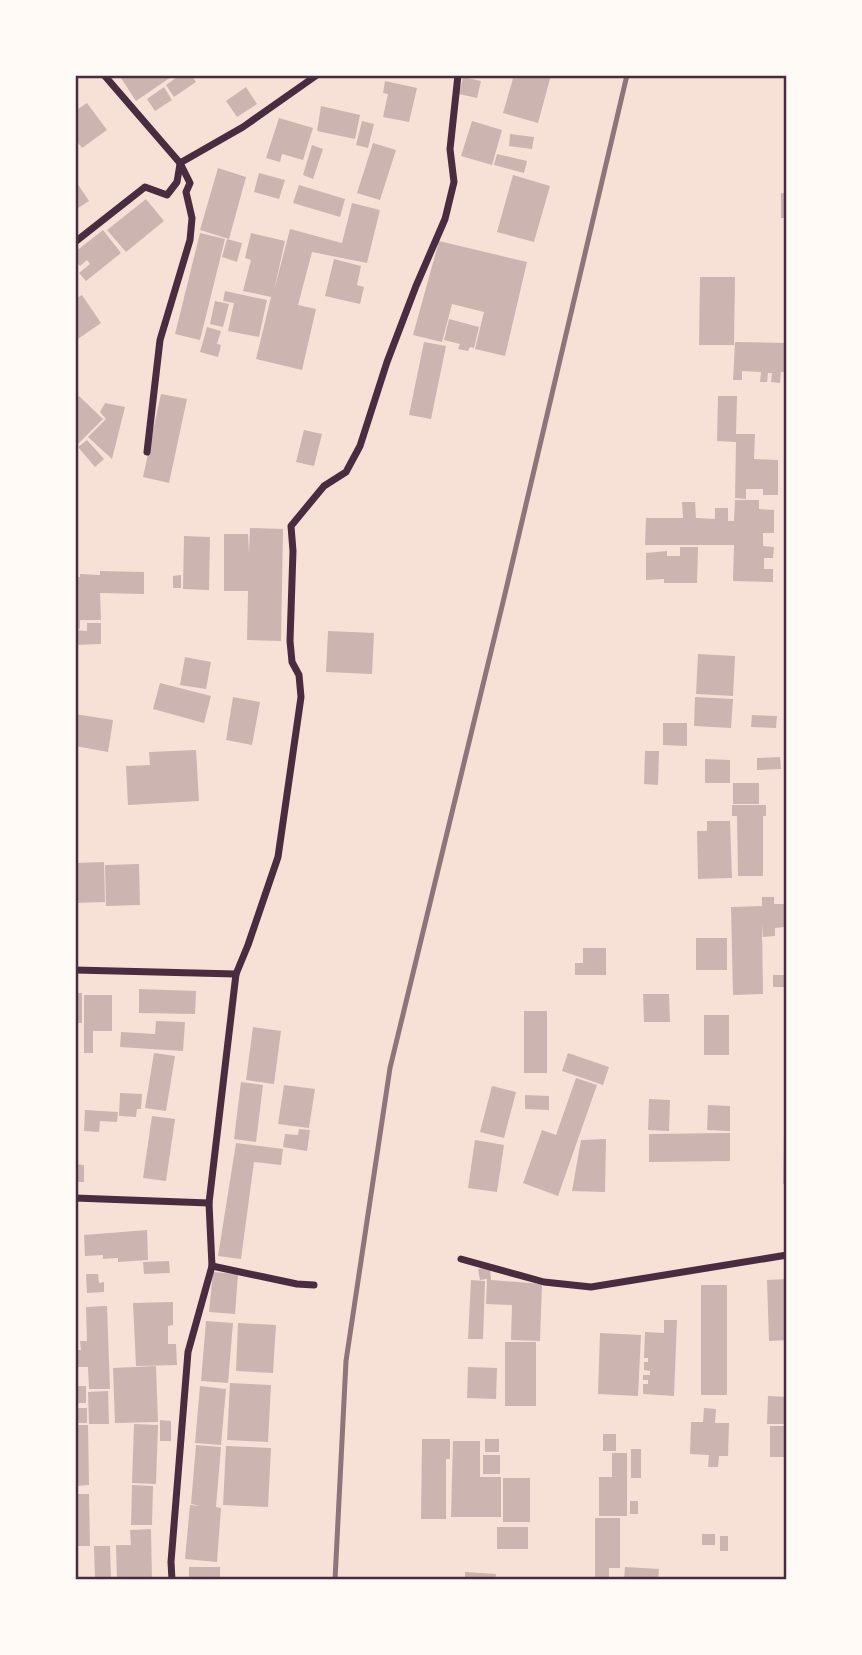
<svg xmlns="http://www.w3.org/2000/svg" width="862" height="1655" font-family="Ubuntu,sans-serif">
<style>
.building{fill:#ccb4b1}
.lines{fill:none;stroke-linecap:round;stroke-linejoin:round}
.minor{stroke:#4a2c40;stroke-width:7}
.rail{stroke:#8f747c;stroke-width:5}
.neatline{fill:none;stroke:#4a2c40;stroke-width:2.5}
</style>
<rect width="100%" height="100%" fill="#f7e1d7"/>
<g class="building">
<path d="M119,75H174L136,101Z"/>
<path d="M180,75H191L196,82L174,97L166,85Z"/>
<path d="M514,75H551L538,123L503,113Z"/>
<path d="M463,77L481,81L477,98L459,94Z"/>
<path d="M385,81L417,88L409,122L383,117L388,94L383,93Z"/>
<path d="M164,87L172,100L155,111L147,99Z"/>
<path d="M246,87L257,104L237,117L226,101Z"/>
<path d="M87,103L107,130L82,148L75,139V111Z"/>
<path d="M321,106L360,115L355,139L317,131Z"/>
<path d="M279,118L313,128L303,160L282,154L280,162L266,158Z"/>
<path d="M362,121L374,124L368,148L356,145Z"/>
<path d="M472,121L502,130L492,165L461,156Z"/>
<path d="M510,134L534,137L532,149L509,146Z"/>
<path d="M373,143L396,150L380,200L357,193Z"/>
<path d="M312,145L323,149L313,179L303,175Z"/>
<path d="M497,154L527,161L524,173L494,165Z"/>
<path d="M218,168L246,177L229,239L200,230Z"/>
<path d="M259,173L285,180L279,199L254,192Z"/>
<path d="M513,175L550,186L534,242L497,232Z"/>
<path d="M75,180L89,201L75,210Z"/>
<path d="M299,185L345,199L340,217L293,203Z"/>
<rect x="781" y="193" width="6" height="25"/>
<path d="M146,199L164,221L126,252L107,230Z"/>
<path d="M352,203L380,210L367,263L312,252L298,305L316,309L302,370L256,359L271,297L243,291L251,260L245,258L251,233L285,241L274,291L290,229L342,243Z"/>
<path d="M103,230L121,253L86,281L79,273L90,264L87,260L80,266L75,260V252Z"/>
<path d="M200,233L225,239L200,340L175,334Z"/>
<path d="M227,239L242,243L237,262L222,257Z"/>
<path d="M439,241L527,262L505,356L475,349L484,312L452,304L442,342L413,335Z"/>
<path d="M334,259L361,266L357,285L364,287L360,304L325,296Z"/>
<path d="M700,277H735L734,345H699Z"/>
<path d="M225,291L267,300L259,337L228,331L234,303L223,301Z"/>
<path d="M82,295L101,323L75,341V299Z"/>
<path d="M215,301L229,304L223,327L210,324Z"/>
<path d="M449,319L479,327L474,348L470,347L468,351L458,349L460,344L444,340Z"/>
<path d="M207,327L221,331L217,344L221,345L218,357L200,352Z"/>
<path d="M424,342L446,346L431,419L409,415Z"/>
<path d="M735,342L787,343V372H781L780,383L771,382L772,373H768L767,382H760L761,372L742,371V380H733Z"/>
<path d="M161,394L187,399L169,483L143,477Z"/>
<path d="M79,396L103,419L75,447V399Z"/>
<path d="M718,396H737L736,434H755L754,459L778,460V495H763V489H746V499L735,498L736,442L717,441Z"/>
<path d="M105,403L125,407L112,459L88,437L106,419L100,412Z"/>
<path d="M304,430L322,434L314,466L296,462Z"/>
<path d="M87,440L104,459L95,467L78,447Z"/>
<path d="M735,500H759V509L774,510V533H763V546L774,547L773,558H764V569H773V582L733,581L734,545H645L646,518H683L682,502H695L696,518L715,519V508H728V521H734Z"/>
<path d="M250,528L283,529L281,641L247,640L248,591H224V534H248L249,553Z"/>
<path d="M184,536L210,537L209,590L183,589Z"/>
<path d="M680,547H698L697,583H664V579L646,580V553L667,551V556H680Z"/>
<path d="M100,571L144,572V594L100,593L101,620H80V629H75V577H80V574L100,575Z"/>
<path d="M181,575V588H173V576Z"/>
<path d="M87,623H101V644L75,645V630L87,631Z"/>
<path d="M328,631L374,633L372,674L326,672Z"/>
<path d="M698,654L735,656L733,696L696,694Z"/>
<path d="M185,657L211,662L206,689L180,685Z"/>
<path d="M160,683L211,696L204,723L153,709Z"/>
<path d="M233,697L260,702L252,745L226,740Z"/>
<path d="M695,697L733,699L731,728L694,726Z"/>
<path d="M75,714L113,720L108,752L75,746Z"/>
<path d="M752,715L777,716L776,728L751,727Z"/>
<path d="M663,723H687V746L663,745Z"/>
<path d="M196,750L199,801L128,805L126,766L150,765L149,752Z"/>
<path d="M645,751H659L658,785L644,784Z"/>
<path d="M780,757L781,769L757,770V758Z"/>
<path d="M705,759L730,760V783H705Z"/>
<rect x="733" y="783" width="26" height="21"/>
<path d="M732,805H766V816H763V876H738L737,816H732Z"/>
<path d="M707,821H730L732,878L698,879L697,831H707Z"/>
<path d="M104,862L105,902L75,903V863Z"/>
<path d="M139,864L140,905L106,906L105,865Z"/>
<path d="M762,897H774V904H784L785,927L775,928V936L763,937L762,924L763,994L733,995L731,907L762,906Z"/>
<rect x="696" y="938" width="31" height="32"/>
<path d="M583,948H606V975H575V963H583Z"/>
<path d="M773,975H784L785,987H773Z"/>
<path d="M139,989L196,991L195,1014L139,1013Z"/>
<rect x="75" y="993" width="7" height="30"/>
<path d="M643,994H669L670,1022H644Z"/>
<path d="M84,995H112V1031H93V1053H84Z"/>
<rect x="524" y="1011" width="23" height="62"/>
<rect x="704" y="1015" width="25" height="40"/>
<path d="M156,1021L185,1022L183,1051L120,1047L121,1032L155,1034Z"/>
<path d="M253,1027L281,1031L274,1084L246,1080Z"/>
<path d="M154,1053L175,1056L166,1111L145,1108Z"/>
<path d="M568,1053L609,1067L603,1085L562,1071Z"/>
<path d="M576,1078L597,1085L558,1196L523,1183L542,1130L556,1135Z"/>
<path d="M241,1082L263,1085L256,1142L234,1139Z"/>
<path d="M284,1085L315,1089L309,1128L278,1124Z"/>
<path d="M492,1086L516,1092L504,1138L480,1132Z"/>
<path d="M120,1093L142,1094L141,1109H137L136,1117L119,1116Z"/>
<path d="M525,1095L549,1096V1110L525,1109Z"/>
<path d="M649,1099L670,1100L669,1131L648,1130Z"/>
<path d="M708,1105L730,1106V1131L707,1130Z"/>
<path d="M85,1110L118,1112L117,1122L100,1121L99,1132L84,1131Z"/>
<path d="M152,1116L175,1119L166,1181L143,1178Z"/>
<path d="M299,1129L310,1130L307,1151L283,1147L285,1134L298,1135Z"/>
<path d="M730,1133V1161L649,1162V1134Z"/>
<path d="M784,1134H787V1184H783Z"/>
<path d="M606,1139L605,1192L572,1191L581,1140Z"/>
<path d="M475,1140L504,1145L497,1192L468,1188Z"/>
<path d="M236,1143L283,1149L281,1165L254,1162L241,1259L218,1256Z"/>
<path d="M75,1164L84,1165V1182H75Z"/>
<path d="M147,1230L148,1260L118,1262V1258L103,1259V1255L85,1256L84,1235Z"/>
<path d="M169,1261L170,1273L144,1274L143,1262Z"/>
<path d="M490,1267L491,1280L542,1284L540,1341L511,1340L512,1305L486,1304L487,1279L480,1280L478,1269Z"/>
<path d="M213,1272L238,1274L235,1314L209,1312Z"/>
<path d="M86,1274H98L99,1283L104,1282V1292L87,1293Z"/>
<path d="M787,1279V1340L769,1341L767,1280Z"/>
<path d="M471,1280L485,1281L483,1339H468Z"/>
<rect x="701" y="1285" width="26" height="110"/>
<path d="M173,1302V1325L168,1326V1344H176L177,1365L136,1366L133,1303Z"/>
<path d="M107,1306L110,1389H89L88,1367H76L75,1350H81L80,1341H87L86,1307Z"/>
<path d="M664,1320H677L674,1396L643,1394V1384H648V1380H643V1375H650V1371L644,1370V1362H648V1358H644L645,1332L664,1333Z"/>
<path d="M206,1321L233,1323L228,1383L201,1381Z"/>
<path d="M238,1323L276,1325L273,1373L236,1371Z"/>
<path d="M600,1333L641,1335L638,1396L598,1394Z"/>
<rect x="505" y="1342" width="31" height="64"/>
<path d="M156,1366L158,1422L115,1423L113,1368Z"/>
<path d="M468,1367L497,1368L496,1399L467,1398Z"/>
<path d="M230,1383L271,1385L268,1442L227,1440Z"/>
<rect x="75" y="1386" width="11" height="17"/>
<path d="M200,1386L226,1389L221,1445L195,1443Z"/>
<path d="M108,1391L109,1424H89L88,1392Z"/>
<path d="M768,1396L787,1397V1424H767Z"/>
<rect x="75" y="1408" width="12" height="15"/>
<path d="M704,1408L716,1409L715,1423H729L728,1456H719L718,1467H708L709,1455L690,1454L691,1422H703Z"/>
<path d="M160,1420L171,1421V1441H160Z"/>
<path d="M134,1424L158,1425L156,1484L132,1483Z"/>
<path d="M75,1425H88L89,1485L75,1486Z"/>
<rect x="770" y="1426" width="17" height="31"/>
<rect x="603" y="1434" width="13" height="17"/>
<path d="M422,1439H450V1459H446V1519H421Z"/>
<rect x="485" y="1439" width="14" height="13"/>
<path d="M453,1441H480V1477H501V1517H451Z"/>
<path d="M196,1445L221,1447L216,1507L221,1508L217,1562L185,1559L190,1505L201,1506L191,1504Z"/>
<path d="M226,1446L271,1448L268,1507L223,1505Z"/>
<rect x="631" y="1449" width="10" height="29"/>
<path d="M612,1453H627V1516H599V1477H612Z"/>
<rect x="483" y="1455" width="17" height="19"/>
<rect x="503" y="1478" width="27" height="44"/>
<path d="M132,1485L153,1486L152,1525H131Z"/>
<path d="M75,1494H89L90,1546H75Z"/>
<rect x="630" y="1501" width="8" height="13"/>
<path d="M595,1518H620V1568H609V1580H595Z"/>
<rect x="497" y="1527" width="31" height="22"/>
<path d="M151,1529L152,1580H117L116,1545H131L130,1530Z"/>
<rect x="702" y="1534" width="13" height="11"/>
<rect x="720" y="1536" width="8" height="15"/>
<path d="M94,1546H110L111,1580H95Z"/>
<rect x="189" y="1567" width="31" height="13"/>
<path d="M625,1567L659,1569L658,1580H624Z"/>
<path d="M465,1572L496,1574L495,1580H465Z"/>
</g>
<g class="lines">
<g class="minor">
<path d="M104,75L180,163L190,183L186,192L192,218L190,240L160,340L147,452"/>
<path d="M180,163L243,127L317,75"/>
<path d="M75,242L145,187L167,195L177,182L180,164"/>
<path d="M75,970L236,974"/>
<path d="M75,1198L209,1203"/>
<path d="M461,1259L544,1282L591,1287L787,1255"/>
<path d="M212,1266L297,1284L314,1285"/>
<path d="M172,1580L171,1562L188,1352L212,1266L209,1203L236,974L248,945L278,857L301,697L299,675L292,662L290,641L293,551L291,526L324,486L346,472L360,446L387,362L416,286L445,219L454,182L450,149L458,75"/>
</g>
<path class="rail" d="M335,1580L346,1361L390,1068L504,598L627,75"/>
</g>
<rect width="862" height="1655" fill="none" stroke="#fffaf5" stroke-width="154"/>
<rect x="77" y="77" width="708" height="1501" class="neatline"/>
</svg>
